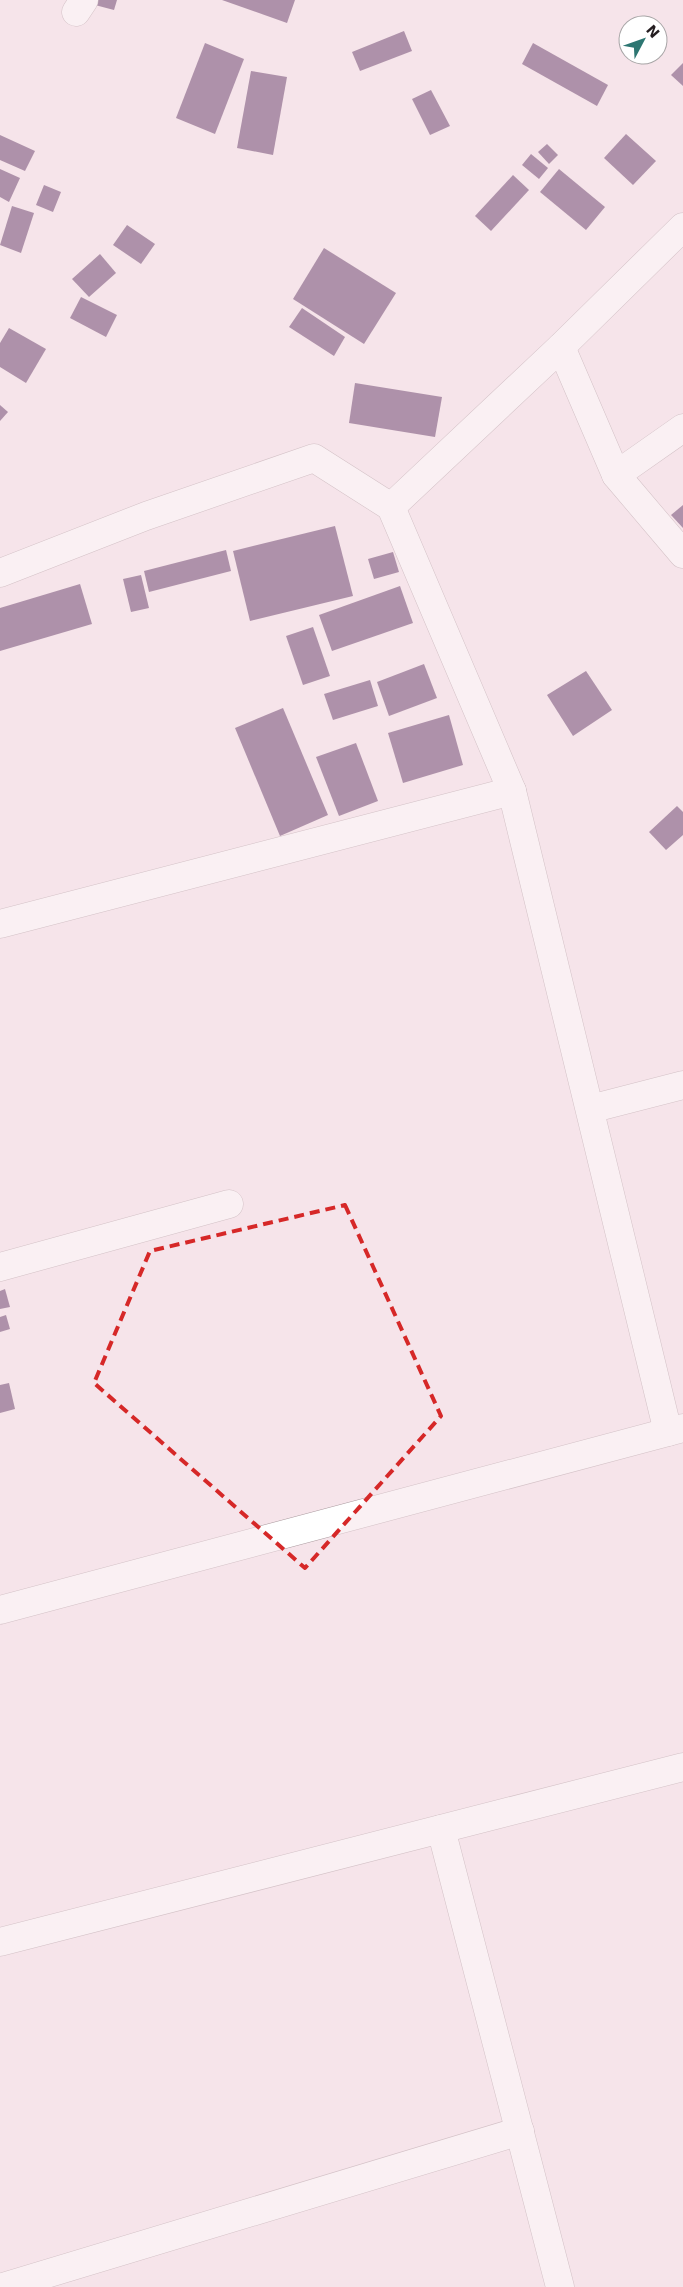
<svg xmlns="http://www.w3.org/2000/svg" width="683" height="2287" font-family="'DejaVu Sans',sans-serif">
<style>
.building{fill:#572e5d}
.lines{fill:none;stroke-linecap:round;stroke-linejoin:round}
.street-casing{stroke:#aa999e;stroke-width:29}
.street{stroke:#fff;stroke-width:28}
.marked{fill:none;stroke:#d62828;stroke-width:4;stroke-dasharray:10 6;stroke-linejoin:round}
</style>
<rect width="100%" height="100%" fill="#f6e4ea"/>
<g class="building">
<path d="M96,0H117L114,10L95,5Z"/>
<path d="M222,0H295L287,23Z"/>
<path d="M404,31L412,51L360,71L352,52Z"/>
<path d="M205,43L244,59L215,134L176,118Z"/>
<path d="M533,43L608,85L597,106L522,64Z"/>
<path d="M683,63V86L671,75Z"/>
<path d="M251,71L287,77L273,155L237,148Z"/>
<path d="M431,90L450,126L430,135L412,99Z"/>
<path d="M626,134L656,161L633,185L604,158Z"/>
<path d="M0,135L35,151L25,171L0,160Z"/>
<path d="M547,144L558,155L549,164L538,152Z"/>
<path d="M531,154L548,168L539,179L522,165Z"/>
<path d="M0,169L20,178L9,202L0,197Z"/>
<path d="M559,169L605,207L586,230L540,192Z"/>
<path d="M513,175L529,190L491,231L475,216Z"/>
<path d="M44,185L61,192L53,212L36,205Z"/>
<path d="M12,206L34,213L21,253L0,245Z"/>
<path d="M127,225L155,244L141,264L113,245Z"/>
<path d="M324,248L396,293L364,344L293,299Z"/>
<path d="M100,254L116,273L89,297L72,279Z"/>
<path d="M81,297L117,315L106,337L70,318Z"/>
<path d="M302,308L345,337L334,356L289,327Z"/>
<path d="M9,328L46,349L26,383L0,367V343Z"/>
<path d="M355,383L442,397L435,437L349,423Z"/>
<path d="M0,405L8,412L0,421Z"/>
<path d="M683,505V528L671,515Z"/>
<path d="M335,526L353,596L250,621L233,551Z"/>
<path d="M226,550L231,571L149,592L144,571Z"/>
<path d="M393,552L399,572L374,579L368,559Z"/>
<path d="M141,575L149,608L131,612L123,579Z"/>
<path d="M80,584L92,624L0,651V608Z"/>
<path d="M400,586L413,623L332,651L319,615Z"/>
<path d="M313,627L330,676L303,685L286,636Z"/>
<path d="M424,664L437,698L389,716L377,682Z"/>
<path d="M586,671L612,710L573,736L547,695Z"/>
<path d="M370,680L378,706L333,720L324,694Z"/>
<path d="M283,708L328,815L280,836L235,728Z"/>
<path d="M449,715L463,765L403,783L388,733Z"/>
<path d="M356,743L378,801L339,816L316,757Z"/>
<path d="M677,806L683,812V835L666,850L649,832Z"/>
<path d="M5,1289L10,1307L0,1309V1291Z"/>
<path d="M6,1315L10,1329L0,1332V1317Z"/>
<path d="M9,1383L15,1409L0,1413V1385Z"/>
</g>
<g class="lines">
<defs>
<g id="street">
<path d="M76,12L84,0"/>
<path d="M561,347L683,227"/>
<path d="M616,475L683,428"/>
<path d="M391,507L512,791L668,1432"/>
<path d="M0,573L146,516L314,458L391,507L561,347L616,475L683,554"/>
<path d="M0,924L512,791"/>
<path d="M590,1109L683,1085"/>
<path d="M0,1267L229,1204"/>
<path d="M0,1610L683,1428"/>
<path d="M441,1829L560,2287"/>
<path d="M0,1942L683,1767"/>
<path d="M3,2287L520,2131"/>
</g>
</defs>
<use href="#street" class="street-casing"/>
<use href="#street" class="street"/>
</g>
<path d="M0 0H683V2287H0ZM345,1205L441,1416L305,1568L94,1383L150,1251Z" fill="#f6e4ea" fill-opacity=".55" fill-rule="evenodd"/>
<path class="marked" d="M345,1205L441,1416L305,1568L94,1383L150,1251Z"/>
<g transform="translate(643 40) rotate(49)"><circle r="24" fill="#ffffff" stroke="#a7a5a6"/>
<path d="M0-4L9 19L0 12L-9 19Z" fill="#2d7672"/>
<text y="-8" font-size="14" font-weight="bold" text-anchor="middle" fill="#241d20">N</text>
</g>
</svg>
